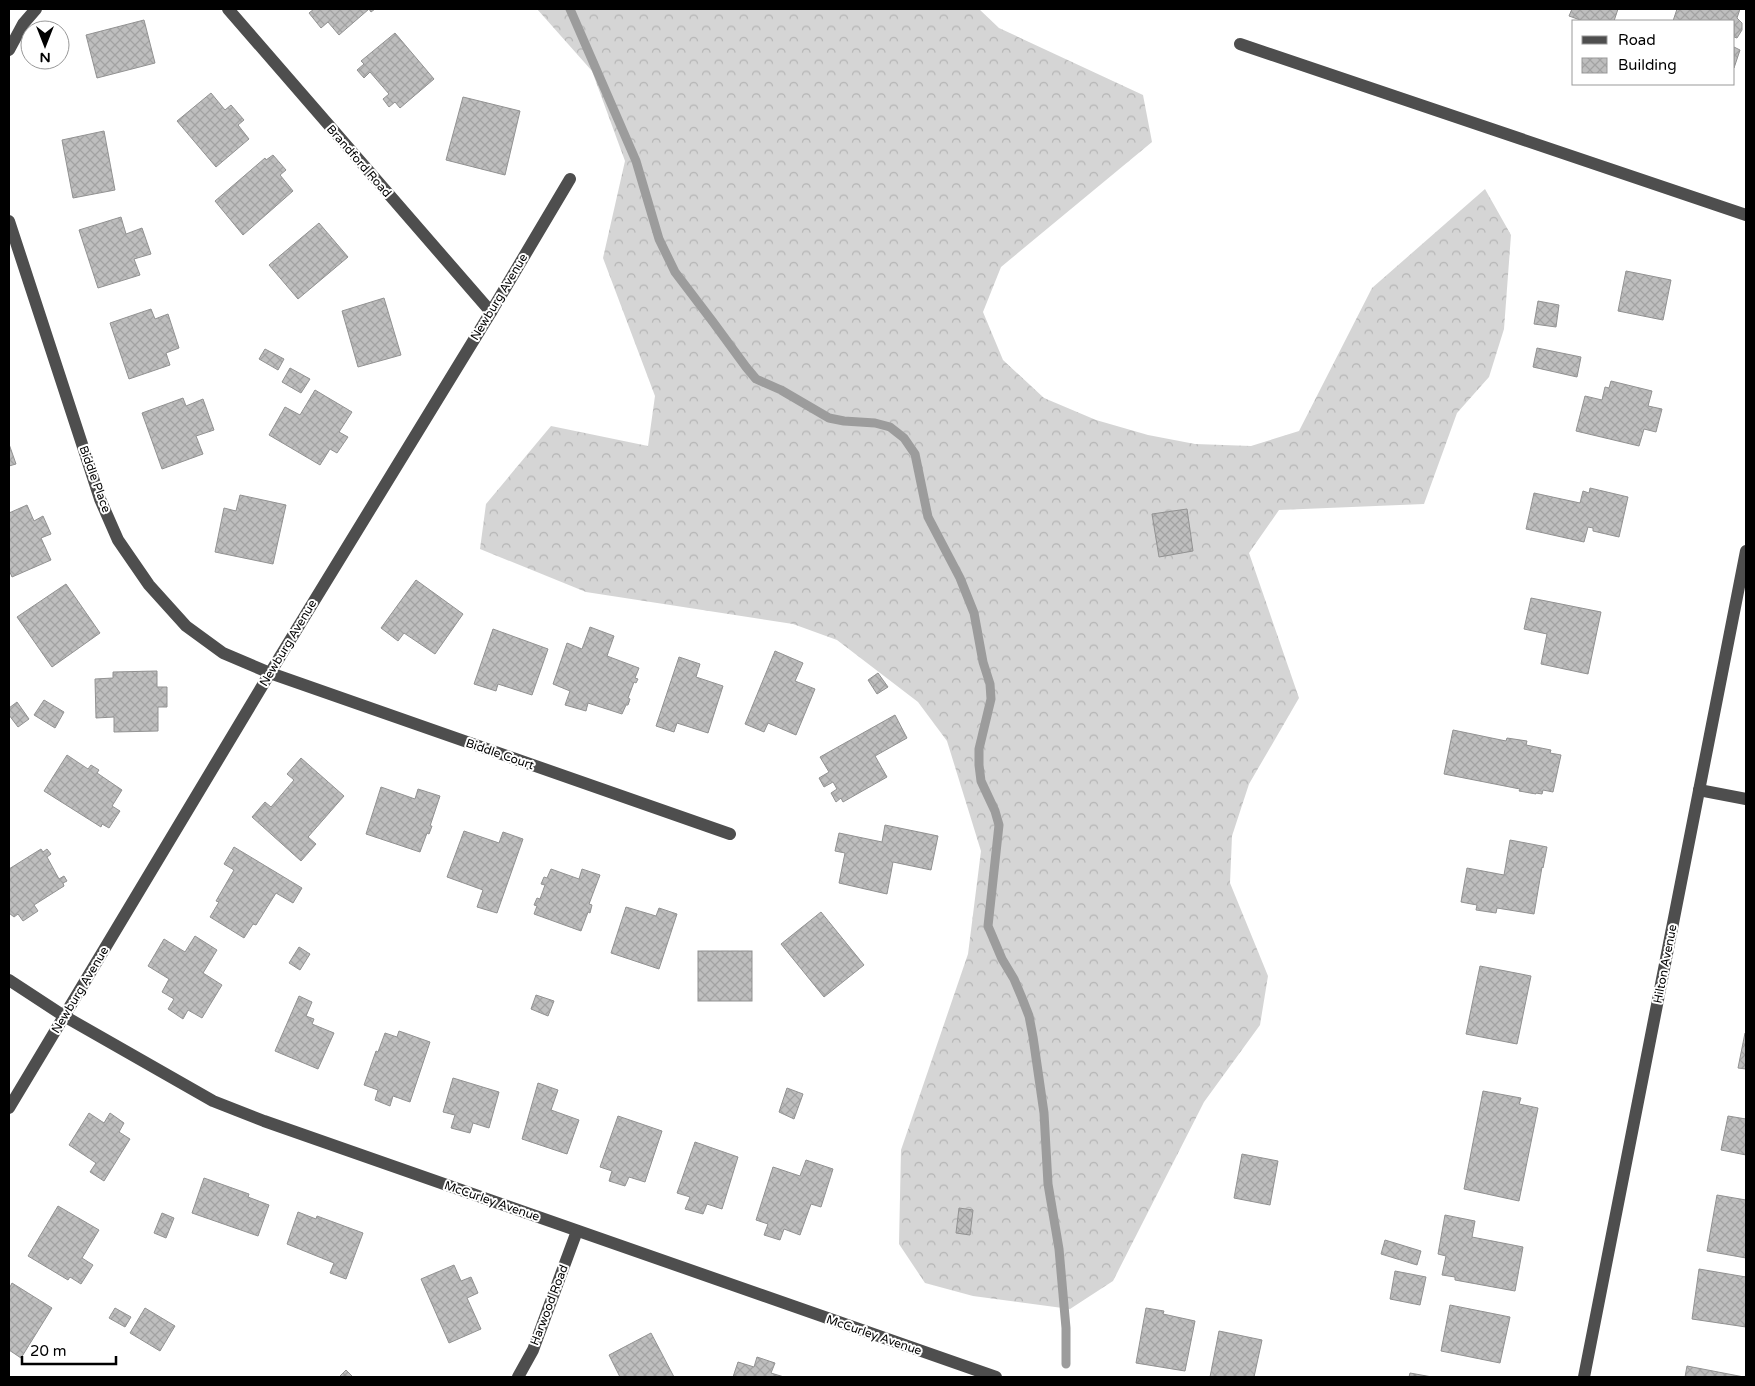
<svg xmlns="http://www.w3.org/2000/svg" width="1755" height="1386" font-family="'Varela Round',sans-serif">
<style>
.forest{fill:url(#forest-crowns)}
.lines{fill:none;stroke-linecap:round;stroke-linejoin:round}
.stream{stroke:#9c9c9c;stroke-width:9}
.building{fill:url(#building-cross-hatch);stroke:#929292}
.minor{stroke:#4e4e4e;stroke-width:12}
.labels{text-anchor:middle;stroke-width:4;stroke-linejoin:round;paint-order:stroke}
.street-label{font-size:12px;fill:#000;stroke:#fff}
</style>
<defs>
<pattern id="forest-crowns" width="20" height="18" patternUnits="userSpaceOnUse" patternTransform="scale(1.25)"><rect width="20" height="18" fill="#d5d5d5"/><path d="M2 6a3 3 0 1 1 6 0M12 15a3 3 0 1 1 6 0" fill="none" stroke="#b5b5b5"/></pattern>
<pattern id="building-cross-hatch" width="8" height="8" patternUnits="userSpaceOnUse" patternTransform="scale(1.25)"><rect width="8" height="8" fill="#bebebe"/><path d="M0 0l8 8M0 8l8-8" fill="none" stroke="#a2a2a2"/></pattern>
</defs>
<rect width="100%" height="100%" fill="#fff"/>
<path class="forest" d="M537,9H979L999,28L1143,95L1152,142L1001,267L983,312L1003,360L1044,398L1096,420L1148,435L1195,444L1251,446L1299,431L1372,288L1485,189L1511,235L1504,329L1489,377L1457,413L1424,504L1279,510L1249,553L1299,698L1249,784L1232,836L1230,883L1268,976L1260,1025L1204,1102L1113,1281L1070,1309L973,1296L925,1283L899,1244L901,1150L968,954L981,851L947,741L918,702L837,640L793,624L586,592L480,549L486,504L551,426L648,446L655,396L603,258L625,161L592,71Z"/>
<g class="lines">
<path class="stream" d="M570,9L636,161L659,239L675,272L713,322L746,367L756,379L781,390L829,418L844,421L875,423L890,427L904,438L915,454L928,517L960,578L974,613L983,662L990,684L991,699L979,749V765L981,781L995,811L999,825L988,926L1002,959L1014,979L1022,998L1029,1016L1033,1037L1044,1113L1048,1184L1059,1249L1066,1328V1364"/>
</g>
<g class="building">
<path d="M314,9H375L371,12L369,9L339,35L328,22L321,28L309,13Z"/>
<path d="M1572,9H1618L1614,21H1583L1569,16Z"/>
<path d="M1677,9H1740L1737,18L1742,23V30L1737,38L1734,37V21H1673Z"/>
<path d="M144,20L155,63L97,78L86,35Z"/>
<path d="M395,33L434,79L400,108L395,102L389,107L383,99L389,94L370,72L364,78L357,70L364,64L361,61Z"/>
<path d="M1734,47L1740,50L1734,68Z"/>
<path d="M211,93L225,110L231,105L244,120L238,125L249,139L216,167L177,121Z"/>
<path d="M463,97L520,111L505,175L446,160Z"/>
<path d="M104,131L115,190L73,198L62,140Z"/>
<path d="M273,155L286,170L280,175L293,191L243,235L215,201L265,158L266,160Z"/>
<path d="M121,217L126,234L142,228L151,254L134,259L140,275L98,288L79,230Z"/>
<path d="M319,223L348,257L298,299L269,265Z"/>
<path d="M1626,271L1671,280L1663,320L1618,311Z"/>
<path d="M384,298L401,355L358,367L342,311Z"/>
<path d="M1538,301L1559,305L1556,327L1534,324Z"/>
<path d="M151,309L155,319L168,314L179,348L166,353L170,365L129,379L110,323Z"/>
<path d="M1537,348L1581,357L1577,377L1533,367Z"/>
<path d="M265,349L284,359L278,370L259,359Z"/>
<path d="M290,368L310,379L301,393L282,382Z"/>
<path d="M1611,381L1652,391L1648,406L1662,409L1656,432L1644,429L1639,446L1576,431L1585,396L1602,400L1605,387L1609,388Z"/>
<path d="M315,390L352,412L339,432L348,437L337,453L330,449L320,465L269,435L285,407L300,415Z"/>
<path d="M183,398L186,406L203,399L214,430L196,436L203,454L162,469L142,413Z"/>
<path d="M9,444L16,464L9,466Z"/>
<path d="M1590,488L1628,497L1619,537L1593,531V528L1588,527L1584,542L1526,529L1534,493L1580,503L1583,491L1589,493Z"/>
<path d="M240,495L286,505L273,564L215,552L224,508L236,511Z"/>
<path d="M27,505L34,521L43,516L51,534L41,538L51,560L12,577L9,570V513Z"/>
<path d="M1187,509L1193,551L1159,557L1152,514Z"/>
<path d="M416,580L463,614L435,654L404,633L398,641L381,628Z"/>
<path d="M66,584L100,633L52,667L17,617Z"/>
<path d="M1531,598L1601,612L1588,674L1541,664L1547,634L1524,629Z"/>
<path d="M590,627L614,636L607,656L639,668L635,678L638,679L636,683L634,682L628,698L630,699L628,705H626L622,714L588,703L586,711L565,705L570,691L553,684L567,643L582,649Z"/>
<path d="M493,629L548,649L532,695L498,684L496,691L474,684Z"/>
<path d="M775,651L803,663L795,681L815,689L796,735L768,723L764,732L745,724Z"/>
<path d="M679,657L700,664L696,677L723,686L708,733L677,723L674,732L656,726Z"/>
<path d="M157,671V687H167V707H158V731L114,732V717L96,718L95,679L113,678V672Z"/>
<path d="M878,673L888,687L877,694L868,680Z"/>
<path d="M44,700L64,712L55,728L34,715Z"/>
<path d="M17,702L29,719L18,727L9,715V708Z"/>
<path d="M895,715L907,738L875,756L887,777L843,802L841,798L836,802L831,793L837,789L833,782L824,787L819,778L829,772L820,757Z"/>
<path d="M1453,730L1506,741L1507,738L1527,741L1526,745L1551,750L1550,753L1561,755L1553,792L1543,790L1542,794L1536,793V794L1519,791L1520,789L1444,774Z"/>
<path d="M67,755L88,769L91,765L99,770L97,773L122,790L112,806L120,811L109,828L102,824L101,827L44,791Z"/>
<path d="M301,758L344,796L308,837L316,844L301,861L252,817L265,802L271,807L294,780L287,774Z"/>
<path d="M381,787L415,799L418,789L440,796L430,826H432L429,834L427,833L420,852L366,834Z"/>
<path d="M885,825L938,836L931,870L893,862L887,894L839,883L845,853L835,851L839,833L882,842Z"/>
<path d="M464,831L499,843L503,832L523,839L497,913L477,907L483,890L447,877Z"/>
<path d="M1510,840L1547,847L1543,868L1542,867L1534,914L1497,908L1496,913L1476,910L1477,905L1461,902L1467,868L1504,875Z"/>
<path d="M234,847L302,888L293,903L276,893L256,925L253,924L244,938L210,917L219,902L216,901L234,870L224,864Z"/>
<path d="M41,849L43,852L47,849L51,854L47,857L59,879L64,876L67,881L63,883L64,886L34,905L38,911L23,921L18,914L14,917L9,913V869Z"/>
<path d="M551,869L579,879L582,869L600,875L589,904L592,905L590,913L588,912L581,931L534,914L537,906L534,905L537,898L540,899L545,885L541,884L544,877L547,878Z"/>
<path d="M626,907L656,916L659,908L677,914L659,969L611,953Z"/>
<path d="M821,912L864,965L824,997L781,944Z"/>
<path d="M195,936L217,950L203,973L222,985L202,1018L188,1010L183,1019L168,1009L174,999L162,992L169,979L148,966L164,939L185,952Z"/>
<path d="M299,947L310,954L300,970L289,963Z"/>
<rect x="698" y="951" width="54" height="50"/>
<path d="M1480,966L1531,976L1517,1044L1466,1034Z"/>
<path d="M536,995L554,1001L548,1016L531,1009Z"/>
<path d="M299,996L312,1002L306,1016L314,1019L312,1024L334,1033L318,1069L275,1051Z"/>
<path d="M399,1031L430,1042L410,1102L393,1096L390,1106L375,1100L378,1090L364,1085L376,1051L378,1052L385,1033L397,1037Z"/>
<path d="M1745,1033H1746V1069L1738,1068Z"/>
<path d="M453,1078L499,1092L489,1128L473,1123L470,1133L451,1128L455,1115L443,1112Z"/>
<path d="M538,1083L558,1090L551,1110L579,1120L567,1154L522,1139Z"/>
<path d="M787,1088L803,1094L794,1119L779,1112Z"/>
<path d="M1483,1091L1521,1098L1519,1104L1538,1108L1519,1201L1464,1189Z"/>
<path d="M89,1113L104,1123L110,1113L124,1123L119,1132L130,1139L104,1181L90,1172L96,1163L69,1145Z"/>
<path d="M618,1116L662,1131L645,1182L629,1177L625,1186L609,1181L612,1171L600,1167Z"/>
<path d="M1728,1116L1746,1119V1155L1721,1150Z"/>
<path d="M695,1142L738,1157L722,1209L707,1204L703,1214L685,1209L690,1197L677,1193Z"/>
<path d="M1242,1154L1278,1161L1270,1205L1234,1198Z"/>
<path d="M806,1160L833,1169L821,1207L811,1204L800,1235L784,1229L780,1240L764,1235L768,1224L756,1220L773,1167L800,1176Z"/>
<path d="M204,1178L249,1194L248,1197L269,1205L258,1236L192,1213Z"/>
<path d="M1717,1195L1746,1200V1258L1707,1251Z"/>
<path d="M58,1206L99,1230L82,1258L93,1265L81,1284L70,1277L68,1280L28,1256Z"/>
<path d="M959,1208L973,1210L970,1235L956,1233Z"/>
<path d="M298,1212L316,1219L317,1216L363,1233L346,1279L330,1273L334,1263L287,1244Z"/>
<path d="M162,1213L174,1218L166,1238L154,1233Z"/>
<path d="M1445,1215L1475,1221L1472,1237L1523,1247L1515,1291L1455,1280V1277L1442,1275L1446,1256L1438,1254Z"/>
<path d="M1385,1240L1421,1251L1417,1265L1381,1254Z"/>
<path d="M454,1265L461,1281L471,1277L478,1293L467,1298L481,1329L449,1343L421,1279Z"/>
<path d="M1699,1269L1746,1277V1327L1692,1319Z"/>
<path d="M1395,1271L1426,1277L1420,1305L1390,1299Z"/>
<path d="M12,1283L52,1308L21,1358L9,1350V1289Z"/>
<path d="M1450,1305L1510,1317L1500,1363L1441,1351Z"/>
<path d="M115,1308L131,1317L125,1327L109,1318Z"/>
<path d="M145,1308L175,1326L160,1351L130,1333Z"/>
<path d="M1146,1308L1164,1311L1163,1314L1195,1321L1185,1371L1136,1363Z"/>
<path d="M1219,1331L1262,1340L1254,1377H1210Z"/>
<path d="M651,1333L674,1377H620L609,1355Z"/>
<path d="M757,1357L775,1363L771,1373L784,1377H733L738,1362L754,1367Z"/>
<path d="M1687,1366L1744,1377H1685Z"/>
<path d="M346,1370L353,1377H339Z"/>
<path d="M1410,1373L1432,1377H1409Z"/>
</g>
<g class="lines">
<g class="minor">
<path d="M228,9L491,312"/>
<path d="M1240,44L1746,215"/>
<path d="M9,50L23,24L36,9"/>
<path d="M9,221L100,499L118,540L149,585L186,626L223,653L270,673L730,834"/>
<path d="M1699,790L1746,799"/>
<path d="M9,980L64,1016L213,1101L264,1121L996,1377"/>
<path d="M9,1108L270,673L491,312L570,179"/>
<path d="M518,1377L533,1350L577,1231"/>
<path d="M1584,1377L1746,551"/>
</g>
</g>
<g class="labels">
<g class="street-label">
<text transform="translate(359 161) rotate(49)" y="4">Brandford Road</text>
<text transform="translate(499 297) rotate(-59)" y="4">Newburg Avenue</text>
<text transform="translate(95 479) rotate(70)" y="4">Biddle Place</text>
<text transform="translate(288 643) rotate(-59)" y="4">Newburg Avenue</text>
<text transform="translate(500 754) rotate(19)" y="4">Biddle Court</text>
<text transform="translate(1665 964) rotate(-79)" y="4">Hilton Avenue</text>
<text transform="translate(80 990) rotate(-59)" y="4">Newburg Avenue</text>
<text transform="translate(492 1201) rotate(19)" y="4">McCurley Avenue</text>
<text transform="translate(549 1305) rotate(-69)" y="4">Harwood Road</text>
<text transform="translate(874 1335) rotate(19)" y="4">McCurley Avenue</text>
</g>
</g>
<rect width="1755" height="1386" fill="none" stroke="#000000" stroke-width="20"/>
<rect x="1572" y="20" width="162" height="65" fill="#ffffff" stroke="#999999"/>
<rect x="1582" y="36" width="25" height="8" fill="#4e4e4e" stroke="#999999"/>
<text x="1618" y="45" font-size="15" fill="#000000">Road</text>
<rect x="1582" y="58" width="25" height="15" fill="url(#building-cross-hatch)" stroke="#999999"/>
<text x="1618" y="70" font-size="15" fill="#000000">Building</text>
<g transform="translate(45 45) rotate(180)"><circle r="24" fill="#ffffff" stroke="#999999"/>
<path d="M0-4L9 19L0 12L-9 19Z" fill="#000000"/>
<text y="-8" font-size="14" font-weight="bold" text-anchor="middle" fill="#000000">N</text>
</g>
<path d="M22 1356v8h94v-8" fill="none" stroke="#000000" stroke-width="2.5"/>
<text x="30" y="1356" font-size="15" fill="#000000" stroke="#ffffff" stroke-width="4" paint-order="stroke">20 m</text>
</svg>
